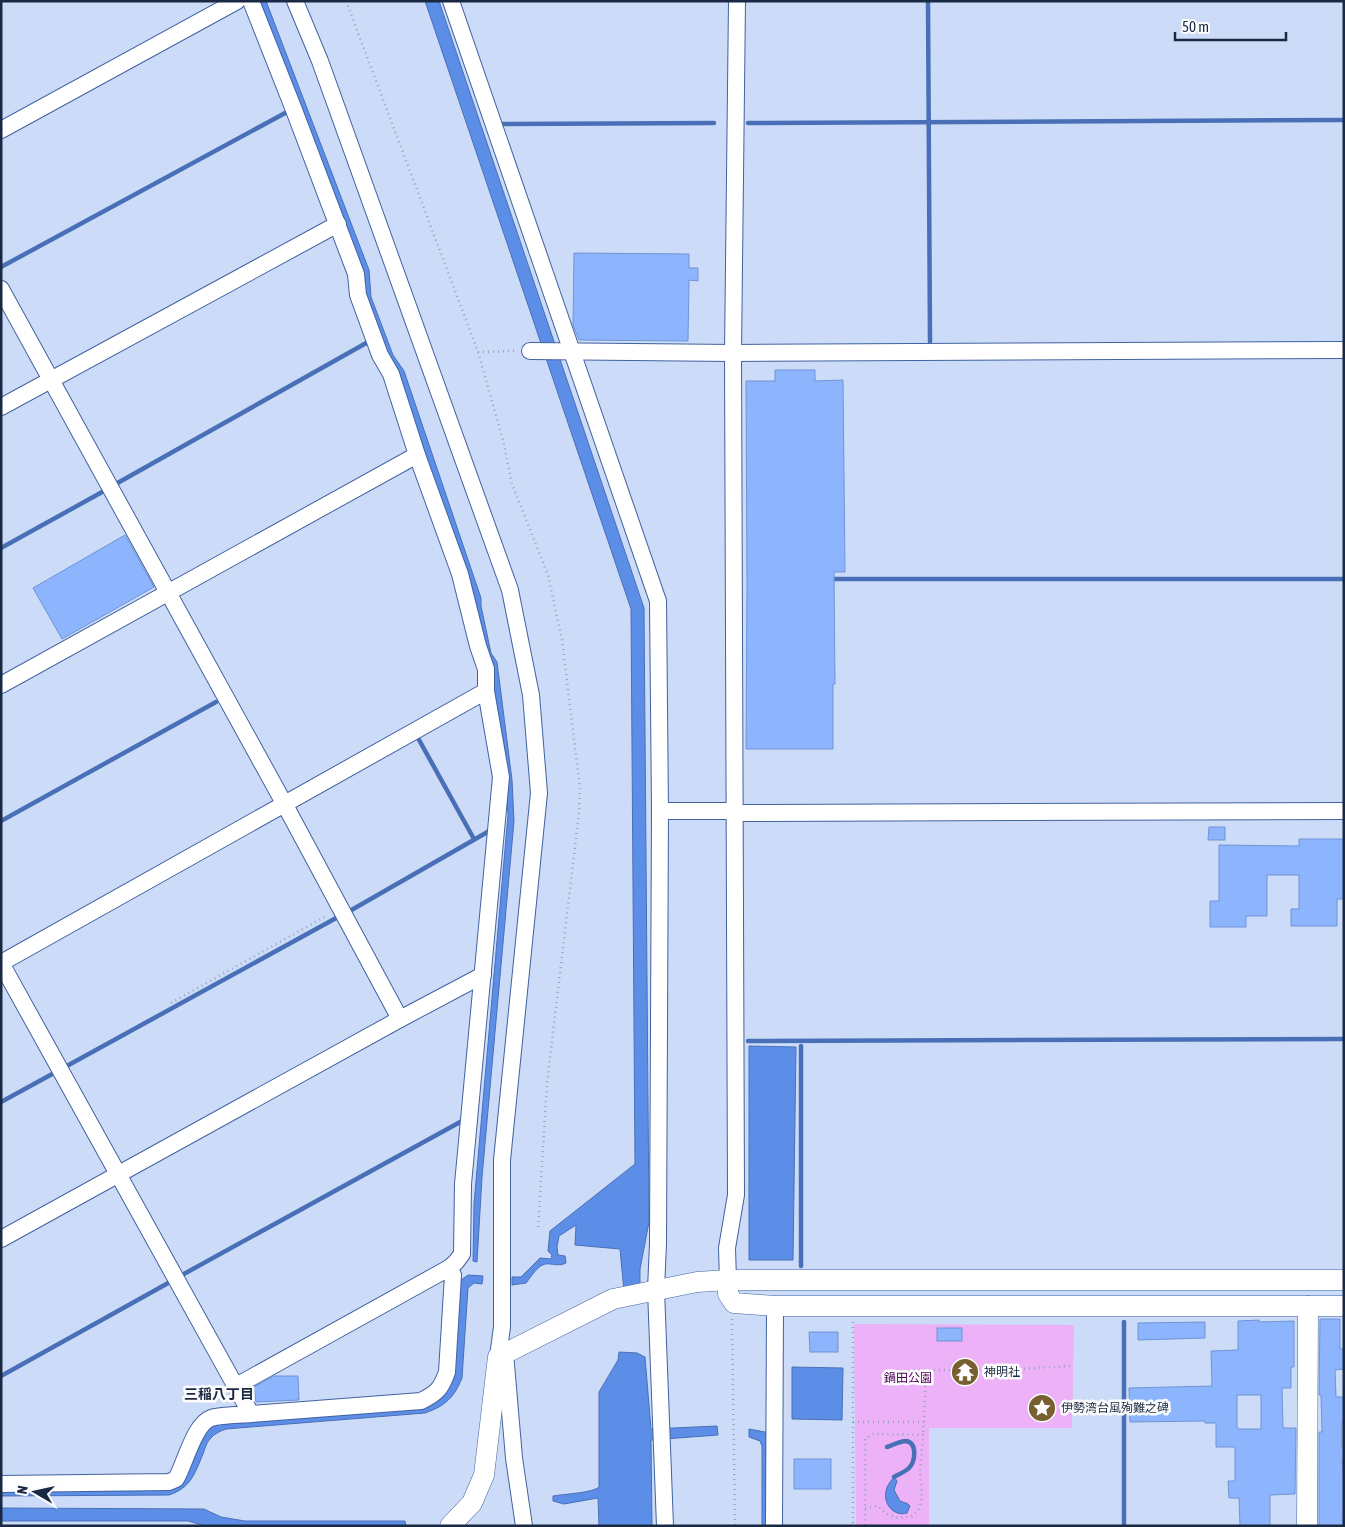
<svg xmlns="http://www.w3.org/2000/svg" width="1345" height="1527" font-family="'Asap Condensed','Noto Sans JP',sans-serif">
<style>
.green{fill:#ecb1f6}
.water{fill:#5d8ee7;stroke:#4970b6}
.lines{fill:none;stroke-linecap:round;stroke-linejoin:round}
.stream{stroke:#4970b6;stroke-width:4.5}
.building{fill:#8cb5fe;stroke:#6f93d4;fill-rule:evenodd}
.minor-casing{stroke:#41629f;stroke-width:18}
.tertiary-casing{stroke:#41629f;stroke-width:21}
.path{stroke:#95a4c0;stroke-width:2.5;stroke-dasharray:1 4;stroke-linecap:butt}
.minor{stroke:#fff;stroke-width:16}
.tertiary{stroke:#fff;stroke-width:20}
.labels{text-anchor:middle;stroke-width:5;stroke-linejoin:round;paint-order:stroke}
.poi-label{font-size:12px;fill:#1a2943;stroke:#fcfcfc;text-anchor:start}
.park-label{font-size:12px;fill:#4b0356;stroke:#fcfcfc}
.neighbourhood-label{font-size:14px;font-weight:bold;fill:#1a2943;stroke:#fcfcfc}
</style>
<rect width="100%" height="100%" fill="#ccdcf8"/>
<path class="green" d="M854,1324L1074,1325L1072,1428H929V1526H856Z"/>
<g class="water">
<path d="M256,1H266L369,270L371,297L393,355L404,371L481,598V606L491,653L497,662L512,780L514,821L482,1177L477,1262L473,1261L474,1204L508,815L505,774L490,665Z"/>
<path d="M425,1H439L644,608L649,1222L640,1269V1291H624L620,1249L575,1245L576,1225L559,1236L557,1247L558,1255L565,1256L566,1263C558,1267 552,1263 545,1264C537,1266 531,1277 526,1283L512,1285V1277H521L540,1258L551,1259L552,1255L548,1251L550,1231L635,1164L631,609Z"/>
<path d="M749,1046L796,1047L793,1260H749Z"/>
<path d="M468,1275L483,1276L482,1284L474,1283L468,1288L462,1378C454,1398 445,1406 425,1413L226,1429C220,1431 214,1434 210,1439C206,1443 205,1449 203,1454C195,1473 191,1488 169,1495L1,1496V1488H168L203,1433L216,1423L423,1408L452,1378L461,1280Z"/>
<path d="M619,1352L637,1353L645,1357L651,1429L717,1426L718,1435L651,1440L652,1526H599L598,1498L564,1504L553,1501V1496C564,1494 592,1493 599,1487V1392L618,1360Z"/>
<path d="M792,1367L843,1368L842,1420L792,1419Z"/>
<path d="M749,1429L770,1433L769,1526H762V1446L760,1441L749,1437Z"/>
<path d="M894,1477L897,1481L894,1490L900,1501L908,1504L910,1506L907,1513C894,1517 883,1504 886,1491C887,1485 891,1481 894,1477Z"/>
<path d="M1,1508L204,1509L221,1517L245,1521H405L406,1526H206L188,1521H1Z"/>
</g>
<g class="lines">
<g class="stream">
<path d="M928,1L930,342"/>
<path d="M748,123L1344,120"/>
<path d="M501,124L714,123"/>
<path d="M1,267L287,112"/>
<path d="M114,485L368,342"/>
<path d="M1,548L104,491"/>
<path d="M830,579H1344"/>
<path d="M418,738L474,839"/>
<path d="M1,821L216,702"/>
<path d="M348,912L491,830"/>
<path d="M748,1041L1344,1039"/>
<path d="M65,1067L338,917"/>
<path d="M1,1102L54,1073"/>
<path d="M801,1266V1046"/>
<path d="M182,1275L462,1121"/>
<path d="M1124,1322V1526"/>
<path d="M1,1376L170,1282"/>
<path d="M887,1447C893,1445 900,1441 906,1441C918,1443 915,1462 909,1468C905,1472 899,1474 894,1477"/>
</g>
</g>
<g class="building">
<path d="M574,253L689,254V268H698V281L689,280L688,341L579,340L573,325Z"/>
<path d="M775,370H815V381L843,380L845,572H834L835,684H833V749H746L747,587L746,381H775Z"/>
<path d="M125,535L154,587L62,639L33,588Z"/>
<path d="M1209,827H1225V840H1208Z"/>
<path d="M1299,839H1344V899H1337V926H1291V909H1299V875H1267V916H1246V927H1210V901H1219V845L1299,846Z"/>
<path d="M1320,1319H1340V1349H1344V1369L1335,1370L1336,1397H1344V1422H1342V1448H1344V1459H1342L1344,1483L1343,1526H1319V1432H1322L1321,1395H1319Z"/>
<path d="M1259,1320V1322L1294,1321V1367H1291V1388H1282L1283,1428H1296L1295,1494L1270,1495V1526H1240L1239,1498H1229L1228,1481H1235V1447H1216V1423H1205V1421L1130,1422L1129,1388L1212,1386L1211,1351L1238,1350V1321ZM1237,1395H1261V1429H1239L1237,1427Z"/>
<path d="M1205,1322V1338L1138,1340V1323Z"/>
<rect x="937" y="1328" width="25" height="13"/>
<path d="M809,1332H838V1352H810Z"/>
<path d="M274,1376H298L299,1400L256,1402L254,1387Z"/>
<rect x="794" y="1459" width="37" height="30"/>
</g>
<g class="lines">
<defs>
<g id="minor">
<path d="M251,1L294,110L356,274L358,295L380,355L391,374L417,455L460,574L478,646L486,669V691L501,777L463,1184L462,1254L456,1262L449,1268"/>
<path d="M295,1L320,61L510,590L531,695L539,793L502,1160V1327L498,1357"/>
<path d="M451,1L658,601L660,811L658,1243L656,1290L665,1526"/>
<path d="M1,130L237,1"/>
<path d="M1,289L285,805L400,1019"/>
<path d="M530,351L733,353L1344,350"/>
<path d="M1,407L338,224"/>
<path d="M1,685L417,455"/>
<path d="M660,811H734"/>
<path d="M734,813L1344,811"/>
<path d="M1,963L251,1414C241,1415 220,1415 211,1418C194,1424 185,1464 176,1479L169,1482L1,1484"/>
<path d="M1,963L486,691"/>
<path d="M1,1239L400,1019L483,975"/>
<path d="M728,1280L727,1248L736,1195L733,353L737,1"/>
<path d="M505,1353L514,1458L524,1526"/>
<path d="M236,1386L449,1268L453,1275L447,1372C441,1389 437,1393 421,1401L251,1414"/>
<path d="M774,1526L775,1306"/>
</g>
<g id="tertiary">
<path d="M728,1280V1294L734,1303L775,1306H1344"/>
<path d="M450,1526L472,1503L484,1475L498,1357L613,1299L697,1282L728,1280H1344"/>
<path d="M1307,1526L1308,1306"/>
</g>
</defs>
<use href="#minor" class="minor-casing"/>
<use href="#tertiary" class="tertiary-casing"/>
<g class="path">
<path d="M346,1L478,352L503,440L512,484L548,575L562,640L580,788L579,813L547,1083L538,1230"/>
<path d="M478,352L516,351"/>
<path d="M171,1003L328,915"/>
<path d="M732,1319L735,1526"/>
<path d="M853,1322V1526"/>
<path d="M914,1370H926"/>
<path d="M853,1422H924L923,1434"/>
<path d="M924,1422L926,1370H1003L1071,1366"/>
<path d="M865,1508L877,1506L887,1514L898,1518L912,1516L918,1511L922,1498L920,1472L923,1435L873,1434L865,1439V1526"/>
</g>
<use href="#minor" class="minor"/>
<use href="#tertiary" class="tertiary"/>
</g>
<defs>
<symbol id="temple-disc" viewBox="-11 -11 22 22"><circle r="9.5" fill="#785f31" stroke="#fcfcfc"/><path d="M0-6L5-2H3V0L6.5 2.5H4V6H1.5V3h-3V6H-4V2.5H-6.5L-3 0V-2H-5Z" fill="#fff"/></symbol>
<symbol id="sight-disc" viewBox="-11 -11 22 22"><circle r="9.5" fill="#785f31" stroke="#fcfcfc"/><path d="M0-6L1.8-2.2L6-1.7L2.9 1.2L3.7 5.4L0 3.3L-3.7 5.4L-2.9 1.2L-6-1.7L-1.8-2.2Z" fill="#fff"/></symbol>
</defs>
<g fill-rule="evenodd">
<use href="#temple-disc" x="949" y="1356" width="32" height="32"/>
<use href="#sight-disc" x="1026" y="1392" width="32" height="32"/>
</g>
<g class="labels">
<g class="poi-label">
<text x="984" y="1376">神明社</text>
<text x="1061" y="1412">伊勢湾台風殉難之碑</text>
</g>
<g class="park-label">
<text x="908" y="1382">鍋田公園</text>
</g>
<g class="neighbourhood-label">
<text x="219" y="1399">三稲八丁目</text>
</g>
</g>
<rect width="1345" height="1527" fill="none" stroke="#1a2943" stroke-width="5"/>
<g transform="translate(35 1492) rotate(279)" stroke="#fcfcfc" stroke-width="4" paint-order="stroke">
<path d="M0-4L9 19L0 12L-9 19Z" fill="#1a2943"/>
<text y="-8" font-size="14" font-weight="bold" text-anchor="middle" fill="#1a2943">N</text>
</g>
<path d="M1175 32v8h111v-8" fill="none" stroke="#1a2943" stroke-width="2.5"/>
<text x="1182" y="32" font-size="15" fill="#1a2943" stroke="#fcfcfc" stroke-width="4" paint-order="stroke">50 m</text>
</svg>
